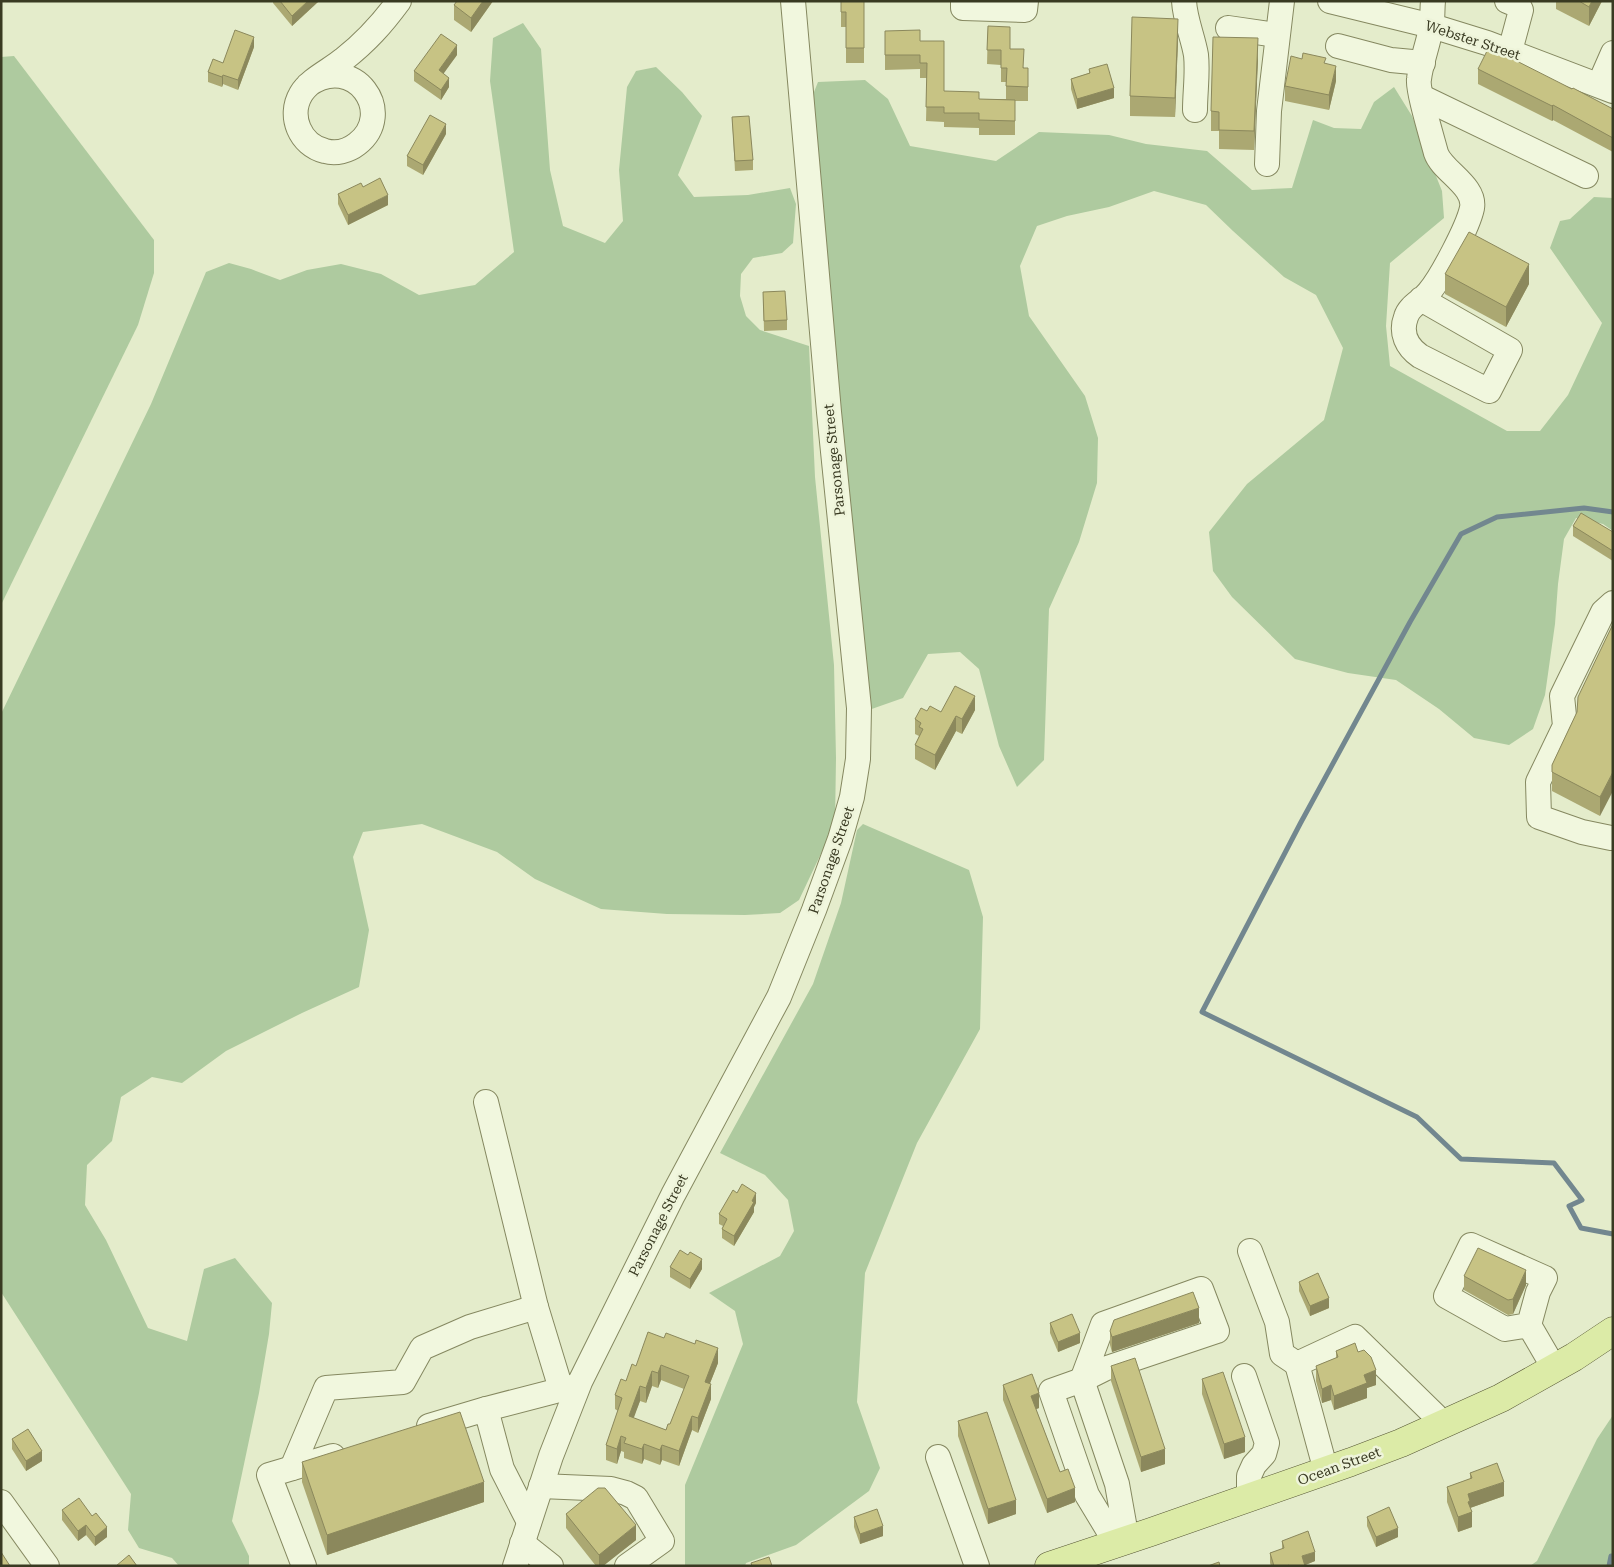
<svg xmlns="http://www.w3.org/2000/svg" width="1614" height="1567" font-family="'Roboto Serif',serif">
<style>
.green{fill:#aeca9f}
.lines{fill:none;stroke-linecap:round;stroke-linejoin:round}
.stream{stroke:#72878f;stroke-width:5}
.minor-casing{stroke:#858860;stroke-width:26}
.major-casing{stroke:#565634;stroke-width:29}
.minor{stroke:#f1f7de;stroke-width:24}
.major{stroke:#dceba7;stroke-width:28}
.wall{fill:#aba872;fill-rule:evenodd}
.shaded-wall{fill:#8b885c}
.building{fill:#c7c384;stroke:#8b885c;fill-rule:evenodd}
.labels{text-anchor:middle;stroke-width:5;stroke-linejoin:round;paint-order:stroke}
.street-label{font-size:14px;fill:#393a22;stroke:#eef4da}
</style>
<rect width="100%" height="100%" fill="#e4eccb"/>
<g class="green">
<path d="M523,23L541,49L550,170L563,226L605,243L623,221L619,170L627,87L636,71L656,67L682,92L702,116L678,175L694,197L748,195L790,188L796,204L793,243L782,253L753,258L741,274L740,296L746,316L760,330L809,346L815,477L834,665L836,758L835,824L799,900L780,913L745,915L667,914L601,909L535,879L497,852L422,824L363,832L353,857L369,930L359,987L302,1013L226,1051L182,1083L152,1077L121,1097L112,1141L87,1165L85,1205L106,1240L148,1328L187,1341L204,1269L235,1258L272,1303L269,1334L259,1393L232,1521L249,1556V1566H179L172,1558L139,1548L128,1530L131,1494L1,1292V714L151,404L206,272L229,263L251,269L280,280L307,270L341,264L381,274L419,295L475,285L514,252L490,81L493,38Z"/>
<path d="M14,56L154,240V273L138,325L1,605V57Z"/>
<path d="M865,80L888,99L910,146L996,161L1039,132L1109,135L1146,144L1207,151L1252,190L1292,188L1313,120L1334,128L1361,129L1374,102L1394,87L1412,116L1442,191L1444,218L1390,263L1386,326L1390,366L1507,431H1540L1568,395L1602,323L1550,248L1560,221L1570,219L1594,197L1613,198V531L1603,524L1576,518L1564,539L1558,584L1555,624L1545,695L1533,729L1509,745L1474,738L1439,709L1396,680L1348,673L1295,659L1232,597L1213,571L1209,532L1247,484L1324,420L1343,348L1316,295L1284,277L1233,231L1206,205L1154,191L1109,207L1067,216L1037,226L1020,266L1029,316L1085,396L1098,438L1097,483L1079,542L1049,609L1044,760L1017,787L999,746L979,669L960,652L928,654L903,698L866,711L810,102L818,82Z"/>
<path d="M863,824L969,870L983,917L980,1029L917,1143L865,1273L857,1402L880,1468L869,1491L796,1545L746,1563L745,1566H685V1485L743,1344L735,1311L709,1293L780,1256L794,1231L788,1200L765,1175L720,1153L813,984L841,903L857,830Z"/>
<path d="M1613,1415V1566H1530L1537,1561L1597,1439Z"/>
</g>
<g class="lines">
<g class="stream">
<path d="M1613,512L1584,508L1497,517L1461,534L1410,622L1300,824L1202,1012L1417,1117L1461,1159L1554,1163L1582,1200L1569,1206L1581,1228L1613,1234"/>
<path d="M1609,1566L1611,1556H1613"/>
</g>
<defs>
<g id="minor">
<path d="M963,1V8L1025,10L1026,1"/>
<path d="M1184,1C1185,20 1193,37 1196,55C1198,73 1195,92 1195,110"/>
<path d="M1330,1L1432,26L1487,43L1613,91"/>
<path d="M1507,1L1519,6L1521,10L1510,51"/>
<path d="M1228,28L1277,35"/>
<path d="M1338,46L1391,60L1423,63"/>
<path d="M308,85C354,52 397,113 357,144C348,151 336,154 325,151C300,145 288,116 301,94C310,79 331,70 344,59C367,41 382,24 399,1"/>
<path d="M1599,85L1613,53"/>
<path d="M1422,97L1586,176"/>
<path d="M1267,164L1269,111L1282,1"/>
<path d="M1421,299L1510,350L1489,391L1420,356C1407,347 1400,333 1406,317C1409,306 1422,301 1429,292C1441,278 1468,227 1472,208C1476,186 1442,171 1436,153C1433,141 1417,89 1419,79C1421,62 1428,45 1431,28C1433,19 1432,10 1433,1"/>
<path d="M1611,838L1582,832L1539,817L1538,782L1565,726L1562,696L1603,612L1613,603"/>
<path d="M486,1102L536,1307"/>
<path d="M1250,1251L1277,1322L1282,1354L1297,1364"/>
<path d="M1201,1289L1217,1331L1104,1369L1082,1380L1103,1324Z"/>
<path d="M1529,1325L1538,1292L1545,1278L1471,1245L1446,1296L1505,1329L1529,1325L1554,1368"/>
<path d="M1244,1376L1267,1443L1264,1454L1254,1465L1249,1476V1497"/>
<path d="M486,1409L575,1386"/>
<path d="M429,1426L486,1409L502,1469L529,1522"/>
<path d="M938,1457L977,1566"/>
<path d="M292,1468L326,1388L403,1382L422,1348L470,1327L536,1307L561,1389"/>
<path d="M1326,1471L1297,1364L1355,1337L1444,1424"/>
<path d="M541,1486L611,1489L626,1493L636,1498L662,1541L627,1566"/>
<path d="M1,1502L47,1566"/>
<path d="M522,1543L551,1566"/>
<path d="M1116,1543L1087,1495L1051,1391L1082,1380L1117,1484L1127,1540"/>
<path d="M304,1566L269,1475L333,1456"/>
<path d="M515,1566L551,1456L580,1382L673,1195L779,997L814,910L840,839L852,797L858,759L859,708L829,412L793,1"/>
</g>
<path id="major" d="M1049,1566L1151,1532L1351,1462L1401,1443L1501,1398L1574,1357L1613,1331"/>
</defs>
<use href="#minor" class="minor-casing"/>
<use href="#major" class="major-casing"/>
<use href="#minor" class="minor"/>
<use href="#major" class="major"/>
</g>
<g class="wall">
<path d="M273,1H319L292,26L273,3Z"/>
<path d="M457,1H493L471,32L454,20V5Z"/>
<path d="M841,1H864V63H846V27H841Z"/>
<path d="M1556,1H1602L1589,26L1556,9Z"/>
<path d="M988,26L1010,49L1024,68H1028V101H1015V135H979V128L944,127V122L926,121L927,78H920V69L885,70V31L920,41L944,91L979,99H1006V82H1001V65L987,64Z"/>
<path d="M1178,39L1175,117L1130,116V96Z"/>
<path d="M254,47L238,90L223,84L222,87L208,82V72L223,63Z"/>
<path d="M457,55L443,73L449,87L441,100L414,81V71Z"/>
<path d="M1258,58L1254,150L1219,149V131H1211V111Z"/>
<path d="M1326,64L1336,81L1329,110L1285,101V86Z"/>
<path d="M1089,69L1114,98L1077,109L1071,89V79L1089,73Z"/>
<path d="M1478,69L1572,89L1613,109V152L1553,120L1552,121L1478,84Z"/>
<path d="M732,117L753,160V170L735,171Z"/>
<path d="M446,134L423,175L407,166V156Z"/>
<path d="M363,187L388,205L348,225L338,204V194Z"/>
<path d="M1445,274L1529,284L1506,327L1445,294Z"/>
<path d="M763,292L787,320V330L764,331Z"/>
<path d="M1573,526L1613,532V561L1573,536Z"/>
<path d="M1613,624L1600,816L1552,791V765L1577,712Z"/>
<path d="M975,710L962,734L956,731L935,770L915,759V745L919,736L915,734V719L927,711L941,712Z"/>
<path d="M756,1203L754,1207V1212L734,1246L722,1238V1229L723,1226L719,1224V1214Z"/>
<path d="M670,1267L702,1269L690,1289L670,1277Z"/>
<path d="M1464,1276L1526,1285L1513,1314L1508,1315L1464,1290Z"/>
<path d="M1299,1282L1329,1308L1310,1316L1299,1291Z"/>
<path d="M1050,1323L1080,1343L1058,1352L1050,1333Z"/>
<path d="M1199,1323L1112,1352L1110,1345V1331Z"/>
<path d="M1336,1351L1358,1352L1376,1385L1367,1388V1398L1334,1410L1331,1400L1322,1403L1316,1381V1366L1336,1358Z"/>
<path d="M718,1363L710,1383L711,1399L698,1433L692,1430L679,1466L662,1460L660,1465L644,1459L642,1464L624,1458V1452L621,1451L617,1464L606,1460V1445L618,1411L615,1409V1395L626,1381L636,1366ZM661,1380L684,1389L670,1424L666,1430L633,1418L640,1401L646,1403L652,1386L658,1388Z"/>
<path d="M1111,1366L1165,1464L1141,1472L1111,1381Z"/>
<path d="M1202,1379L1245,1452L1224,1459L1202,1394Z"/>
<path d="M1003,1385L1039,1408L1036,1409L1060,1472L1075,1502L1047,1513L1003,1400Z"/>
<path d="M958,1421L1016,1514L988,1524L958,1436Z"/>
<path d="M12,1439L42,1461L26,1471L12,1449Z"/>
<path d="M302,1462L484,1502L327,1555L302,1482Z"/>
<path d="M1470,1473L1504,1496L1470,1508L1472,1527L1458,1532L1447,1502V1487L1470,1479Z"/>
<path d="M62,1510L107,1537L95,1546L86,1535L78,1541L62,1520Z"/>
<path d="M566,1514L636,1540L603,1566H596L566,1528Z"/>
<path d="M854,1517L883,1536L860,1544L854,1527Z"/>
<path d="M1367,1517L1398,1537L1376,1547L1367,1526Z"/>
<path d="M1282,1541L1315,1561L1305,1565V1566H1271L1270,1563V1553L1282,1549Z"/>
</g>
<g class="shaded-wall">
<path d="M308,1H319L292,26V16Z"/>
<path d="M483,1H493L471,32V18Z"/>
<path d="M1592,1H1602L1589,26V7Z"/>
<path d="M1178,19V39L1175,117V98Z"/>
<path d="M254,37V47L238,90V80Z"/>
<path d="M1258,38V58L1254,150V131Z"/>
<path d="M457,45V55L439,80V70Z"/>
<path d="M1336,66V81L1329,110V95Z"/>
<path d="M223,75V84L222,87V77Z"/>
<path d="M449,78V87L441,100V90Z"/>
<path d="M1114,88V98L1077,109V99Z"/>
<path d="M1553,105V120L1552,121V106Z"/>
<path d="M446,124V134L423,175V165Z"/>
<path d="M388,195V205L348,225V215Z"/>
<path d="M1529,264V284L1506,327V307Z"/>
<path d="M975,696V710L962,734V719Z"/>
<path d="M956,716V731L935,770V755Z"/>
<path d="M1613,772V791L1600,816V797Z"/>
<path d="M756,1193V1203L754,1207V1212L734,1246V1236Z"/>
<path d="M702,1259V1269L690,1289V1279Z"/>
<path d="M1526,1270V1285L1513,1314V1299Z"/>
<path d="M1329,1298V1308L1310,1316V1306Z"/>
<path d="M1199,1308V1323L1112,1352V1337Z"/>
<path d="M1080,1333V1343L1058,1352V1342Z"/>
<path d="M718,1348V1363L705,1396V1382Z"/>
<path d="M661,1365V1380L658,1388V1373Z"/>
<path d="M1376,1370V1385L1367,1388V1398L1334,1410V1396L1364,1375Z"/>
<path d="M652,1371V1386L646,1403V1388Z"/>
<path d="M711,1384V1399L698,1433V1418Z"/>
<path d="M1331,1385V1400L1322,1403V1389Z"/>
<path d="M640,1386V1401L629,1431V1416Z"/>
<path d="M1039,1393V1408L1031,1411V1396Z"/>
<path d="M692,1416V1430L679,1466V1451Z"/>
<path d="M621,1436V1451L617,1464V1449Z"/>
<path d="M1245,1437V1452L1224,1459V1444Z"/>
<path d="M644,1444V1459L642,1464V1449Z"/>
<path d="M662,1445V1460L660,1465V1450Z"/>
<path d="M1165,1449V1464L1141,1472V1457Z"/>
<path d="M42,1451V1461L26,1471V1461Z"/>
<path d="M484,1482V1502L327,1555V1535Z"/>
<path d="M1504,1482V1496L1470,1508L1472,1512V1527L1458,1532V1517L1468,1494Z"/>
<path d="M1075,1488V1502L1047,1513V1499Z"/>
<path d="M1016,1500V1514L988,1524V1509Z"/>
<path d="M86,1525V1535L78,1541V1531Z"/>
<path d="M636,1525V1540L603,1566H599V1555Z"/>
<path d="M883,1526V1536L860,1544V1534Z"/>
<path d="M107,1527V1537L95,1546V1537Z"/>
<path d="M1398,1528V1537L1376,1547V1537Z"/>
<path d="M1315,1552V1561L1303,1566L1302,1556Z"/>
</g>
<g class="building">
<path d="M280,1H308L292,16Z"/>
<path d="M457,1H483L471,18L454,5Z"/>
<path d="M841,1H864V48H846V12H841Z"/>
<path d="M1579,1H1592L1589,7Z"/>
<path d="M1132,17L1178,19L1175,98L1130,96Z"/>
<path d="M988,26L1010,27V49H1024L1023,68H1028V87L1006,86L1007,68H1001V50H987Z"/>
<path d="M235,30L254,37L238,80L223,75L222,77L208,72L213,59L223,63Z"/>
<path d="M920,30V41H944V91L979,92V99L1015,100V121L979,120V113H944V107H926L927,63H920V55H885V31Z"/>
<path d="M441,34L457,45L439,70L449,78L441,90L414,71Z"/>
<path d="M1213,37L1258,38L1254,131L1219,130V112L1211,111Z"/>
<path d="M1489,47L1572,89L1573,88L1613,109V138L1553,105L1552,106L1478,69Z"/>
<path d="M1303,53L1326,58L1324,63L1336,66L1329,95L1285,86L1291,56L1302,59Z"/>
<path d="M1107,64L1114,88L1077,99L1071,79L1090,73L1089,69Z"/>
<path d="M430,115L446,124L423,165L407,156Z"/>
<path d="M749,116L753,160L735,161L732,117Z"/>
<path d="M380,178L388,195L348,215L338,194L361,183L363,187Z"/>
<path d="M1469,232L1529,264L1506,307L1445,274Z"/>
<path d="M785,291L787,320L764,321L763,292Z"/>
<path d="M1581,513L1613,532V551L1573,526Z"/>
<path d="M1613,624V772L1600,797L1552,772V765L1577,712L1578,697Z"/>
<path d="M955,686L975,696L962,719L956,716L935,755L915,745L923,729L919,727L921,723L915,719L921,708L927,711L930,706L941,712Z"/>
<path d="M742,1184L756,1193L752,1201L754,1202L734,1236L722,1229L727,1219L719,1214L733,1190L737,1193Z"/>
<path d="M1478,1248L1526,1270L1513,1299L1508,1300L1464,1276Z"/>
<path d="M680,1250L688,1255L690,1252L702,1259L690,1279L670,1267Z"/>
<path d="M1318,1273L1329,1298L1310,1306L1299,1282Z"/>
<path d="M1193,1292L1199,1308L1112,1337L1110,1331L1114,1320Z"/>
<path d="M1072,1314L1080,1333L1058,1342L1050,1323Z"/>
<path d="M648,1332L664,1338L666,1333L695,1344L696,1340L718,1348L705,1382L711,1384L698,1418L692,1416L679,1451L662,1445L660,1450L644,1444L642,1449L624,1443L626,1438L621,1436L617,1449L606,1445L622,1398L615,1395L621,1379L626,1381L632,1364L636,1366ZM661,1365L689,1376L670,1424H668L666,1430L629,1416L640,1386L646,1388L652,1371L658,1373Z"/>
<path d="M1355,1343L1358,1352L1364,1350L1371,1357L1376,1370L1364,1375L1367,1383L1334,1396L1331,1385L1322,1389L1316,1366L1338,1357L1336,1351Z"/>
<path d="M1135,1358L1165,1449L1141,1457L1111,1366Z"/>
<path d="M1223,1372L1245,1437L1224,1444L1202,1379Z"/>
<path d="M1032,1374L1039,1393L1031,1396L1060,1472L1068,1469L1075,1488L1047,1499L1003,1385Z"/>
<path d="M460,1412L484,1482L327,1535L302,1462Z"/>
<path d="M987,1412L1016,1500L988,1509L958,1421Z"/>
<path d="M28,1429L42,1451L26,1461L12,1439Z"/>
<path d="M1497,1463L1504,1482L1468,1494L1470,1501L1468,1502L1472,1512L1458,1517L1447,1487L1472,1478L1470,1473Z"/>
<path d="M598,1488H605L636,1525L599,1555L566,1514Z"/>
<path d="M79,1498L92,1516L96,1513L107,1527L95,1537L86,1525L78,1531L62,1510Z"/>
<path d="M1389,1507L1398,1528L1376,1537L1367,1517Z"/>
<path d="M877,1509L883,1526L860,1534L854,1517Z"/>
<path d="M1308,1531L1315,1552L1302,1556L1305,1566H1289V1565L1287,1566H1274L1270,1553L1284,1548L1282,1541Z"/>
<path d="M1,1552L10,1566H1Z"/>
<path d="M129,1555L137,1566H116Z"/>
<path d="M769,1557L772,1566H752L751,1563Z"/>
<path d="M1219,1562L1220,1566H1208Z"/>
</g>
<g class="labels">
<g class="street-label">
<text transform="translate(1473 40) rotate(18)" y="5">Webster Street</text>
<text transform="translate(834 460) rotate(-96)" y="5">Parsonage Street</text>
<text transform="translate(831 860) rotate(-71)" y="5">Parsonage Street</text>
<text transform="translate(658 1225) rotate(-63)" y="5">Parsonage Street</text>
<text transform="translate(1339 1466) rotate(-20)" y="5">Ocean Street</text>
</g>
</g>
<rect width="1614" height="1567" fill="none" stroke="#393a22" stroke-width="5"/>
</svg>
